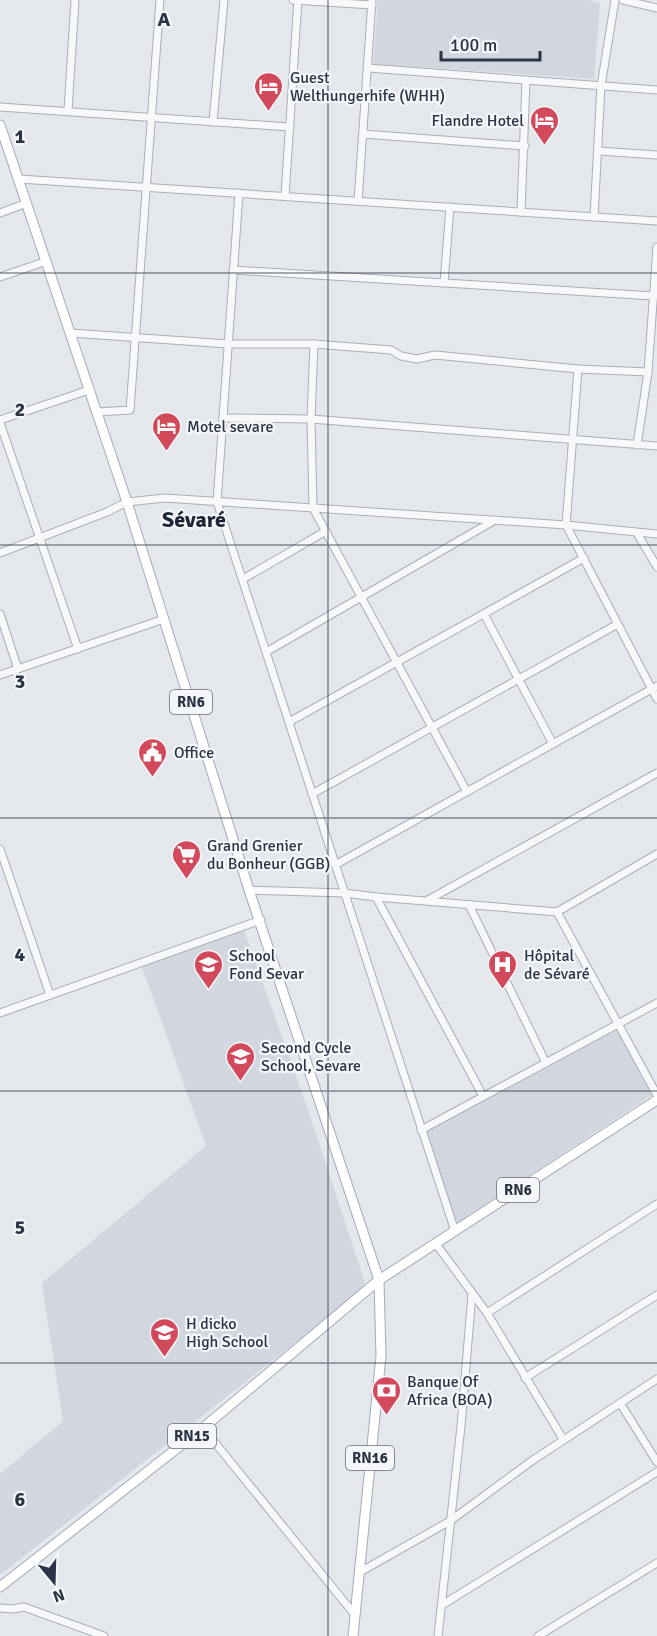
<svg xmlns="http://www.w3.org/2000/svg" width="657" height="1636" font-family="Signika,sans-serif">
<style>
.built{fill:#d2d6de}
.lines{fill:none;stroke-linecap:round;stroke-linejoin:round}
.minor-casing{stroke:#a9aeb7;stroke-width:9}
.major-casing{stroke:#a3abb8;stroke-width:11}
.minor{stroke:#f7f8fa;stroke-width:7}
.major{stroke:#fff;stroke-width:9}
.grid{fill:none;stroke:#2b3445;stroke-width:1.5;stroke-opacity:0.55}
.labels{text-anchor:middle;stroke-width:4.5;stroke-linejoin:round;paint-order:stroke}
.shield{fill:#f4f6f9;stroke:#676e7b;stroke-width:1.5}
.shield-label{font-size:15px;font-weight:bold;fill:#2b3445}
.poi-label{font-size:16px;fill:#2b3445;stroke:#f4f6f9;text-anchor:start}
.district-label{font-size:22px;font-weight:bold;fill:#1d2536;stroke:#f4f6f9}
.grid-label{font-size:20px;text-anchor:middle;font-weight:bold;fill:#2b3445;stroke:#f4f6f9;stroke-width:4.5;stroke-linejoin:round;paint-order:stroke}
</style>
<rect width="100%" height="100%" fill="#e4e7ec"/>
<g class="built">
<path d="M378,0H588L600,3L594,79L373,64Z"/>
<path d="M243,927L308,1110L365,1283L356,1295L0,1575V1474L63,1421L42,1283L206,1146L141,964Z"/>
<path d="M615,1026L652,1095L458,1223L443,1190L423,1132Z"/>
</g>
<g class="lines">
<defs>
<g id="minor">
<path d="M293,0L372,5"/>
<path d="M623,0L657,8"/>
<path d="M368,68L657,90"/>
<path d="M0,107L290,127"/>
<path d="M68,111L75,0"/>
<path d="M213,122L224,0"/>
<path d="M363,134L525,146"/>
<path d="M599,151L657,155"/>
<path d="M19,179L657,221"/>
<path d="M239,193L217,502L455,1231"/>
<path d="M285,196L298,0"/>
<path d="M358,201L372,0"/>
<path d="M521,212L526,80"/>
<path d="M0,213L27,203"/>
<path d="M594,217L601,86L615,0"/>
<path d="M233,270L654,296"/>
<path d="M0,277L47,261"/>
<path d="M444,283L450,207"/>
<path d="M71,333L228,344H314L391,350L401,356L417,359L435,355L578,369L648,372"/>
<path d="M314,344L311,419L313,508L467,792"/>
<path d="M578,369L566,525L657,699"/>
<path d="M97,412L130,410L160,0"/>
<path d="M223,418L311,419L657,446"/>
<path d="M0,420L89,390"/>
<path d="M0,423L78,649"/>
<path d="M637,445L648,372L657,247"/>
<path d="M637,533L657,567"/>
<path d="M0,553L107,512L127,502L165,498L566,525L657,534"/>
<path d="M243,579L326,531"/>
<path d="M0,614L18,669"/>
<path d="M484,614L553,744"/>
<path d="M266,652L495,520"/>
<path d="M0,675L164,619"/>
<path d="M289,722L584,558"/>
<path d="M312,794L616,625"/>
<path d="M0,849L50,995"/>
<path d="M335,865L657,686"/>
<path d="M249,890L344,893L376,897L557,912L657,854"/>
<path d="M376,897L483,1096"/>
<path d="M428,900L657,773"/>
<path d="M469,905L546,1063"/>
<path d="M557,912L657,1095"/>
<path d="M0,1013L261,920"/>
<path d="M421,1130L657,1003"/>
<path d="M436,1244L487,1313L563,1439"/>
<path d="M487,1313L657,1204"/>
<path d="M525,1378L657,1295"/>
<path d="M620,1403L657,1462"/>
<path d="M203,1428L355,1615"/>
<path d="M360,1572L450,1521L533,1460L657,1379"/>
<path d="M442,1605L657,1472"/>
<path d="M0,1608L12,1609L24,1607L104,1636"/>
<path d="M438,1636L461,1426L472,1294"/>
<path d="M538,1636L657,1563"/>
</g>
<g id="major">
<path d="M0,125L127,502L249,890L379,1280L381,1356L353,1636"/>
<path d="M0,1587L203,1428L379,1280L657,1100"/>
</g>
</defs>
<use href="#minor" class="minor-casing"/>
<use href="#major" class="major-casing"/>
<use href="#minor" class="minor"/>
<use href="#major" class="major"/>
</g>
<path class="grid" d="M328,0V1636M0,273H657M0,545H657M0,818H657M0,1091H657M0,1363H657"/>
<defs>
<symbol id="hotel-pin" viewBox="-11 -11 22 30"><path d="M0 17L-7.5 6A9.5 9.5 0 1 1 7.5 6Z" fill="#d1495b" stroke="#f4f6f9"/><path d="M-6-4.5h1.5V1H6V5H4.5V3h-9V5H-6ZM-4 0a1.8 1.8 0 1 1 3.6 0ZM.5 0V-2.5h3Q6-2.5 6 0Z" fill="#fff"/></symbol>
<symbol id="civic-pin" viewBox="-11 -11 22 30"><path d="M0 17L-7.5 6A9.5 9.5 0 1 1 7.5 6Z" fill="#d1495b" stroke="#f4f6f9"/><path d="M-.6-6.5H3V-4.5H.6V-3L4-1V1h2V6H-6V1h2V-1L-.6-3ZM-1.2 2.5V6h2.4V2.5Z" fill="#fff"/></symbol>
<symbol id="supermarket-pin" viewBox="-11 -11 22 30"><path d="M0 17L-7.5 6A9.5 9.5 0 1 1 7.5 6Z" fill="#d1495b" stroke="#f4f6f9"/><path d="M-6-5.5h2.5l.6 2H6L4.5 2H-2.5L-4.4-4H-6ZM-1.5 3.2a1.3 1.3 0 1 0 .1 0ZM3 3.2a1.3 1.3 0 1 0 .1 0Z" fill="#fff"/></symbol>
<symbol id="school-pin" viewBox="-11 -11 22 30"><path d="M0 17L-7.5 6A9.5 9.5 0 1 1 7.5 6Z" fill="#d1495b" stroke="#f4f6f9"/><path d="M0-5L7-2L0 1L-7-2ZM-4 1L0 2.5L4 1V4Q0 6-4 4Z" fill="#fff"/></symbol>
<symbol id="hospital-pin" viewBox="-11 -11 22 30"><path d="M0 17L-7.5 6A9.5 9.5 0 1 1 7.5 6Z" fill="#d1495b" stroke="#f4f6f9"/><path d="M-5-5h3v3.5h4V-5h3V5h-3V1.5h-4V5h-3Z" fill="#fff"/></symbol>
<symbol id="bank-pin" viewBox="-11 -11 22 30"><path d="M0 17L-7.5 6A9.5 9.5 0 1 1 7.5 6Z" fill="#d1495b" stroke="#f4f6f9"/><path d="M-6-4H6V4H-6ZM0-2.3a2.3 2.3 0 1 0 0 4.6a2.3 2.3 0 1 0 0-4.6Z" fill="#fff"/></symbol>
</defs>
<g fill-rule="evenodd">
<use href="#hotel-pin" x="252" y="70" width="33" height="45"/>
<use href="#hotel-pin" x="528" y="104" width="33" height="45"/>
<use href="#hotel-pin" x="150" y="410" width="33" height="45"/>
<use href="#civic-pin" x="136" y="736" width="33" height="45"/>
<use href="#supermarket-pin" x="170" y="838" width="33" height="45"/>
<use href="#school-pin" x="192" y="948" width="33" height="45"/>
<use href="#hospital-pin" x="486" y="948" width="33" height="45"/>
<use href="#school-pin" x="224" y="1040" width="33" height="45"/>
<use href="#school-pin" x="148" y="1316" width="33" height="45"/>
<use href="#bank-pin" x="370" y="1374" width="33" height="45"/>
</g>
<g class="labels">
<g class="shield">
<rect x="170" y="690" width="42" height="24" rx="4.5"/>
<rect x="497" y="1178" width="42" height="24" rx="4.5"/>
<rect x="168" y="1424" width="48" height="24" rx="4.5"/>
<rect x="346" y="1446" width="48" height="24" rx="4.5"/>
</g>
<g class="shield-label">
<text x="191" y="707">RN6</text>
<text x="518" y="1195">RN6</text>
<text x="192" y="1441">RN15</text>
<text x="370" y="1463">RN16</text>
</g>
<g class="poi-label">
<text x="290" y="83">Guest<tspan x="290" dy="18">Welthungerhife (WHH)</tspan></text>
<text x="524" y="126" text-anchor="end">Flandre Hotel</text>
<text x="187" y="432">Motel sevare</text>
<text x="174" y="758">Office</text>
<text x="207" y="851">Grand Grenier<tspan x="207" dy="18">du Bonheur (GGB)</tspan></text>
<text x="229" y="961">School<tspan x="229" dy="18">Fond Sevar</tspan></text>
<text x="524" y="961">Hôpital<tspan x="524" dy="18">de Sévaré</tspan></text>
<text x="261" y="1053">Second Cycle<tspan x="261" dy="18">School, Sevare</tspan></text>
<text x="186" y="1329">H dicko<tspan x="186" dy="18">High School</tspan></text>
<text x="407" y="1387">Banque Of<tspan x="407" dy="18">Africa (BOA)</tspan></text>
</g>
<g class="district-label">
<text x="194" y="527">Sévaré</text>
</g>
</g>
<g class="grid-label">
<text x="164" y="26">A</text>
<text x="20" y="143">1</text>
<text x="20" y="416">2</text>
<text x="20" y="688">3</text>
<text x="20" y="961">4</text>
<text x="20" y="1234">5</text>
<text x="20" y="1506">6</text>
</g>
<g transform="translate(54 1582) rotate(161)" stroke="#f4f6f9" stroke-width="4.5" paint-order="stroke">
<path d="M0-4.5L10 22L0 15L-10 22Z" fill="#2b3445"/>
<text y="-9" font-size="16" font-weight="bold" text-anchor="middle" fill="#2b3445">N</text>
</g>
<path d="M441 51v9h99v-9" fill="none" stroke="#2b3445" stroke-width="3"/>
<text x="450" y="51" font-size="18" fill="#2b3445" stroke="#f4f6f9" stroke-width="4.5" paint-order="stroke">100 m</text>
</svg>
